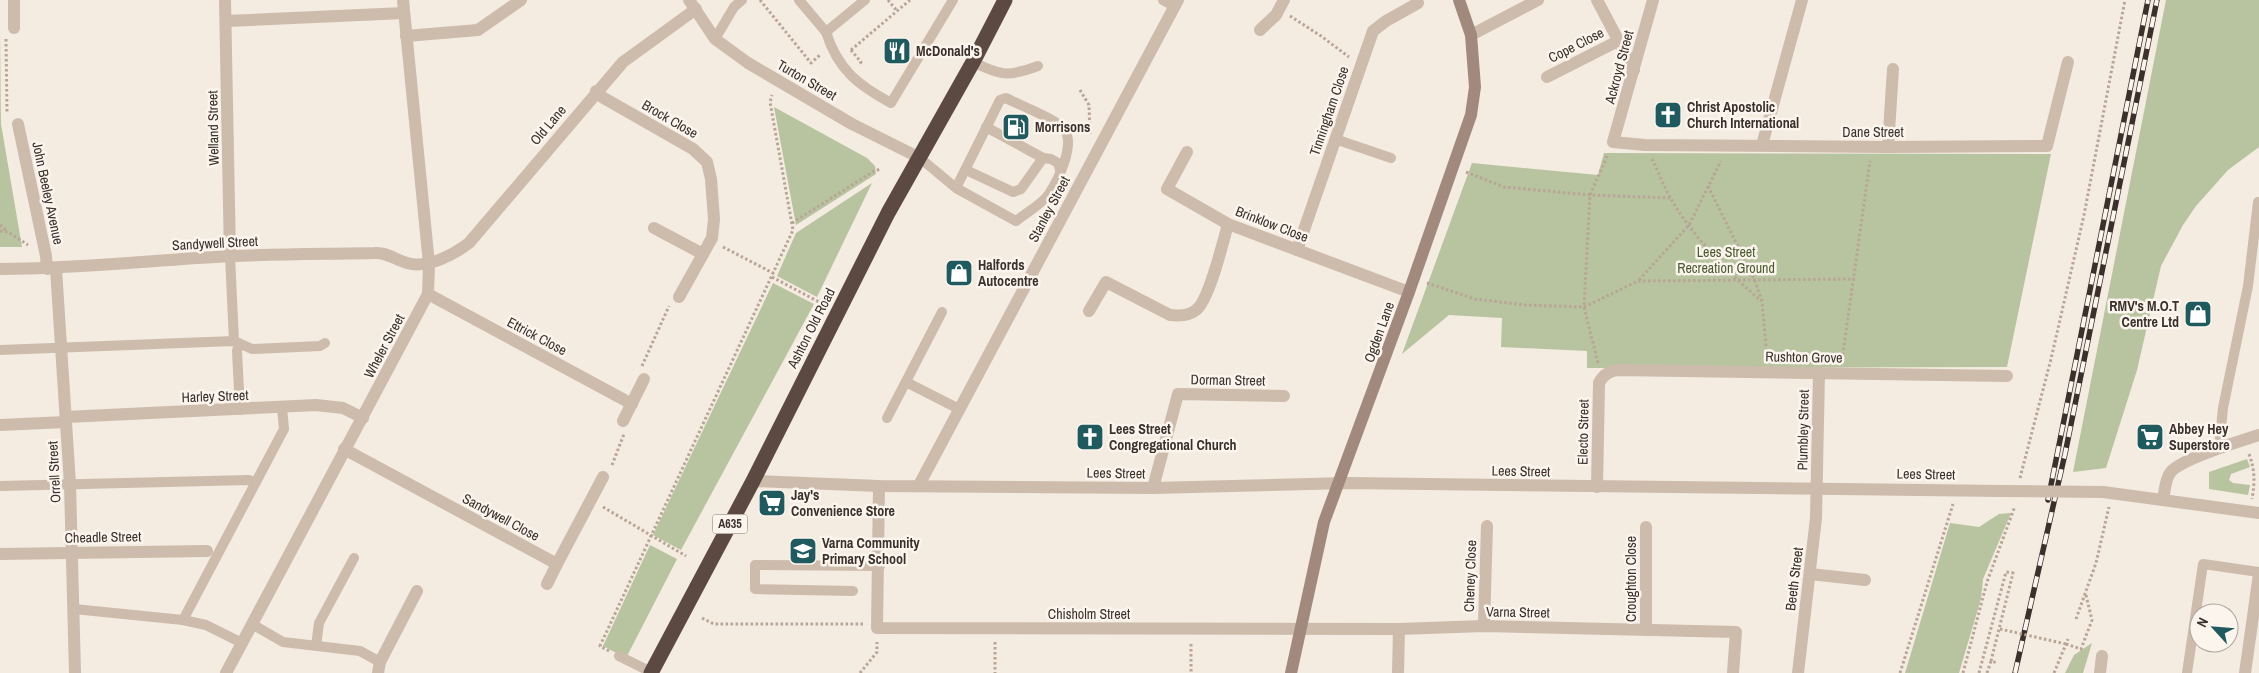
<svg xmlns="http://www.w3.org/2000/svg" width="2259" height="673" font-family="'Archivo Narrow',sans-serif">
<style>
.green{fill:#b8c4a0}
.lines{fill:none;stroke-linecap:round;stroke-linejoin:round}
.path{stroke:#b9a596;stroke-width:3;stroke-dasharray:2.5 2.5;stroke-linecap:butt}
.lane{stroke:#cdbbac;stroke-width:10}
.street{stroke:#cdbbac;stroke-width:12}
.secondary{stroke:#a18a7d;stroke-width:12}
.highway{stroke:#5c4a42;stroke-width:15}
.rail-casing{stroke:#3b302b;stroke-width:5.5}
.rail{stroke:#fbf5ee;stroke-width:4;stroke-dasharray:11;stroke-linecap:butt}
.path-bridge{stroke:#b9a596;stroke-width:3;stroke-dasharray:2.5 2.5;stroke-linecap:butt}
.street-bridge{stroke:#cdbbac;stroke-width:12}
.labels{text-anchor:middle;stroke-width:5;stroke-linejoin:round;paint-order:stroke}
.shield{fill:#fbf5ee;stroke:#756b66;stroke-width:1}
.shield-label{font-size:12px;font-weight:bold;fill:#3b302b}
.street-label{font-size:14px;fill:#3b302b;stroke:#fbf5ee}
.poi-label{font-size:14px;font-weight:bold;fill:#3b302b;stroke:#fbf5ee;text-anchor:start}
.park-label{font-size:14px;fill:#4a5a2e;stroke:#fbf5ee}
</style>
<rect width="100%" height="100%" fill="#f4ebe1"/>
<g class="green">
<path d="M2166,0H2259V147L2228,170L2196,206L2183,225L2161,266L2137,370L2106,468L2073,472Z"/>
<path d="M0,33L1,124L22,247H0Z"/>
<path d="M774,107L867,158L875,166L876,174L796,225Z"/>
<path d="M1604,153L2051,154L2007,367L1587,368V351L1501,347L1502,318L1449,315L1402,354L1472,163L1598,175Z"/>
<path d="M872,183L817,297L777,276L796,233Z"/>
<path d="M773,283L814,304L681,550L653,535Z"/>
<path d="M2247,459L2250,467L2231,474L2229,480L2233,483L2250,485L2248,495L2209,489V472Z"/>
<path d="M2011,513L1983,579L1981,599L1959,673H1905L1950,523L1979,527L1999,514Z"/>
<path d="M650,545L677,559L626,658L603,646Z"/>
<path d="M2092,643L2083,673H2065L2074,655Z"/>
</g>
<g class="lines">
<g class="path">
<path d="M760,0L811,63L821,54"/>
<path d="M888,0L897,11"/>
<path d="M1290,16L1321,36L1349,57"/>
<path d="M6,39L7,113"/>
<path d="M851,50L861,62L859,65"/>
<path d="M851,50L910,0"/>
<path d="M1080,90L1089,105L1090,134"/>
<path d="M1652,159C1658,171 1663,185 1670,197C1691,235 1729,273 1761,301"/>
<path d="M1466,172L1504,187L1590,195L1670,198"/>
<path d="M1708,186L1755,281L1762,301L1767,358"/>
<path d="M792,223L874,171L881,169"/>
<path d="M0,225L7,231"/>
<path d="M0,231L8,232L28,245"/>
<path d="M723,247L773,273"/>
<path d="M772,277L819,302"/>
<path d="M1639,280L1689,225L1721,161"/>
<path d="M1427,283L1475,299L1525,305L1584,307L1638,281L1855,279"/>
<path d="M1842,360L1870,161"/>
<path d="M1598,363L1584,307L1590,195L1608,154"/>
<path d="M642,366L669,306"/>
<path d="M2249,454C2255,470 2255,482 2252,499"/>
<path d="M612,465L624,434"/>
<path d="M2020,478L2051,359L2084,215L2125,0"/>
<path d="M603,507L686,556"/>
<path d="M702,618L714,624H863"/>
<path d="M2076,619L2096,563L2109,507"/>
<path d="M995,642V673"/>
<path d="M1191,644V673"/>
<path d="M2066,644L2081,649L2092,620L2086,595"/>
<path d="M609,651L600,646L793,230L770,102L772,95"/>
<path d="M860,673L877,652V642"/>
<path d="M1900,673L1953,504"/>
<path d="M1963,673L1987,582L2015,506"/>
<path d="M1979,673L2006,572L2013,573L1991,661"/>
<path d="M1987,673L1991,661L1998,663"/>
<path d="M2054,673L2068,639"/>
</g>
<g class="lane">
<path d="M799,0L826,32L865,0"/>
<path d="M1163,0L1174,6"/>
<path d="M826,32C838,70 858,85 891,103L953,0"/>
<path d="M715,39L734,7L742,0"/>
<path d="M973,62C1001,76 1008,77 1038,66"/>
<path d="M986,127L1043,158"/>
<path d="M1335,139L1391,158"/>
<path d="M920,158L956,188L1016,221C1026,213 1042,204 1049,194C1058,180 1076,144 1064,129C1056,119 1019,105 1006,98L1000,100L956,188"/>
<path d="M966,170L1013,192L1021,189L1043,158L1051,159L1058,163L1060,170"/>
<path d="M230,256L234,341"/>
<path d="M239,343L237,351L240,410"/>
<path d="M0,350L234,341L252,349L320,346L325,343"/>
<path d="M906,382L959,409"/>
<path d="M887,418L942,312"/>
<path d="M2219,448L2223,408L2248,286L2258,202"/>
<path d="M0,486L249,480L255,483"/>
<path d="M853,591L755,589V565L880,566"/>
<path d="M74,609L183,620L284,429L282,408"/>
<path d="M183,620L206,625L242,643"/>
<path d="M252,624L283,642L360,651L380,662"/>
<path d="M316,646L319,623L354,558"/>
<path d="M619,656L651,672"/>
<path d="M2187,673L2203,564L2259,572"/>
</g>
<g class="street">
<path d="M14,0V28"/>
<path d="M225,0L230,256"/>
<path d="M689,0L715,39L748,63L852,124L920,158"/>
<path d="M1597,0L1634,70"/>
<path d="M1653,0L1613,142L1645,145L1888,147L2047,146L2068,62"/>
<path d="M226,21L404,13"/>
<path d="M1260,30L1276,15L1284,0"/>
<path d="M1471,35L1538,0"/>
<path d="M406,36L478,30L521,0"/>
<path d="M1547,77L1618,41"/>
<path d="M596,91L602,97L693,149L707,162L711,179L714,219L712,238L679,297"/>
<path d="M18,124L46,256L47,269"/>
<path d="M1762,145L1802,0"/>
<path d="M1888,147L1893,69"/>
<path d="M1187,152L1167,189L1228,224L1409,292"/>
<path d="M654,228L703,254"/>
<path d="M1297,250L1373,31L1386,21L1418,3"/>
<path d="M0,269C77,269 154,260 231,256C279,254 327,254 375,253C386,252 396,260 407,263C427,269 453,255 469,243L623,62L696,9"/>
<path d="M56,269L70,484L75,673"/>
<path d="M428,294L632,404"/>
<path d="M1089,311L1106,282L1170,315C1179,316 1189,316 1196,310C1209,301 1223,242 1228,224"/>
<path d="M66,417L316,405L343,408L363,418"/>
<path d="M623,421L644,379"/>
<path d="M0,425L66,422"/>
<path d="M344,449L557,564L603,477"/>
<path d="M753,481L879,486L1153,488L1347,483L2002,491"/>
<path d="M919,485L1178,0"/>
<path d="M879,486L877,628L1399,629L1484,626L1736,632L1733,673"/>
<path d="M1597,487L1599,383C1603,375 1608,372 1617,370L2007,376"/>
<path d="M1153,488L1178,394L1284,396"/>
<path d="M2103,492L2259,513"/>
<path d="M2163,499C2165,491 2165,480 2170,473C2180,459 2241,441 2259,435"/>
<path d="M1646,527V630"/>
<path d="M0,554L207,551"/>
<path d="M1810,574L1865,580"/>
<path d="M547,584L557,564"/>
<path d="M1484,626L1487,526"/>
<path d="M226,673L428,294L429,264L403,0"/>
<path d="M378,673L380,662L417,591"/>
<path d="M1398,673L1399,629"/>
<path d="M1798,673L1816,518L1819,373"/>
<path d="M2100,673L2102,656"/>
<path d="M2245,673L2259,574"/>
</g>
<path class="secondary" d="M1291,673L1324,522L1409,292L1471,115L1475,87L1471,35L1459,0"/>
<path class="highway" d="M651,673L753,481L888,213L973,62L1005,0"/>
<defs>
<g id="rail">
<path d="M2048,500L2148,0"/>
<path d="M2015,673L2065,454L2157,0"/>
</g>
</defs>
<use href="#rail" class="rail-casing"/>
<use href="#rail" class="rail"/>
<path class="path-bridge" d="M2000,629L2066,644"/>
<path class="street-bridge" d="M2002,491L2103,492"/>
</g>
<defs>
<symbol id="restaurant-square" viewBox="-11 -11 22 22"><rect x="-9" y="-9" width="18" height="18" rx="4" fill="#1f5a5e" stroke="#fbf5ee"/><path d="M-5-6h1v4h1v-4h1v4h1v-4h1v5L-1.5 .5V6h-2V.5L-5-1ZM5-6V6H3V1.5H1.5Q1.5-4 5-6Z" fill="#fff"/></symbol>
<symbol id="church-square" viewBox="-11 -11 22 22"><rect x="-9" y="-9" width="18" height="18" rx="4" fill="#1f5a5e" stroke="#fbf5ee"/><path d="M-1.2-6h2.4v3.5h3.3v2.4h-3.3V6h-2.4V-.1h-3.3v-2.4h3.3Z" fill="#fff"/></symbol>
<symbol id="fuel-square" viewBox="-11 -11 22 22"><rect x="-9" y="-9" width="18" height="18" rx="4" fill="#1f5a5e" stroke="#fbf5ee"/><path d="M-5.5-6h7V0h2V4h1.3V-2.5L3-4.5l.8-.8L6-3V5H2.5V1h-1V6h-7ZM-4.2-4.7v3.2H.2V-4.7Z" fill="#fff"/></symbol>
<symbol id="shop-square" viewBox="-11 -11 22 22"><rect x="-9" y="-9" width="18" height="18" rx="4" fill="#1f5a5e" stroke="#fbf5ee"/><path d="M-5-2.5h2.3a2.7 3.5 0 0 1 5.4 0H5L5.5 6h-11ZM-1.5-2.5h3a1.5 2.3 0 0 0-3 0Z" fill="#fff"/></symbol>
<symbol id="supermarket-square" viewBox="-11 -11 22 22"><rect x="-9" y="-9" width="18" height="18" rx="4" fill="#1f5a5e" stroke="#fbf5ee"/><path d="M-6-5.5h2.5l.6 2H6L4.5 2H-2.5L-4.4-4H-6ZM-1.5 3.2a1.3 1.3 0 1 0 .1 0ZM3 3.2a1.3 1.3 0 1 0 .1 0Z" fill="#fff"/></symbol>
<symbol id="school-square" viewBox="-11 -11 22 22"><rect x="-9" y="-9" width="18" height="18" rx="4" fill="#1f5a5e" stroke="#fbf5ee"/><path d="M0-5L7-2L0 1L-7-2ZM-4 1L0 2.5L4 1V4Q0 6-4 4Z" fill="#fff"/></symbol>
</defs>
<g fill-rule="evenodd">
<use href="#restaurant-square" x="881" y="35" width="32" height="32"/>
<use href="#church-square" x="1652" y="99" width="32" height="32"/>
<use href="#fuel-square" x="1000" y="111" width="32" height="32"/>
<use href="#shop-square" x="943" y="257" width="32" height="32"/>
<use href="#shop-square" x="2182" y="298" width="32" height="32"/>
<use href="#church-square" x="1074" y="421" width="32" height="32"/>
<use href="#supermarket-square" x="2134" y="421" width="32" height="32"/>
<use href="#supermarket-square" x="756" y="487" width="32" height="32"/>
<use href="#school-square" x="787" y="535" width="32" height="32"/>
</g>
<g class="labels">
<rect class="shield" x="712.5" y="514.5" width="35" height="19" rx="4"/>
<g class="shield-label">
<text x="730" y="528">A635</text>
</g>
<g class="street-label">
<text transform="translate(1576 45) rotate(-27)" y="5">Cope Close</text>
<text transform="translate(1619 67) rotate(-75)" y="5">Ackroyd Street</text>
<text transform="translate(807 80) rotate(30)" y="5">Turton Street</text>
<text transform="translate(1329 111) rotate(-71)" y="5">Tinningham Close</text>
<text transform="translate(670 119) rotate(30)" y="5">Brock Close</text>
<text transform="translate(548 125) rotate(-50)" y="5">Old Lane</text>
<text transform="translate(213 128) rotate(-91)" y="5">Welland Street</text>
<text x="1873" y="137">Dane Street</text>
<text transform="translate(48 193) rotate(78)" y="5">John Beeley Avenue</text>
<text transform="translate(1049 209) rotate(-62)" y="5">Stanley Street</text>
<text transform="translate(1272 224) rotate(21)" y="5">Brinklow Close</text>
<text transform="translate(215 243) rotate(-3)" y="5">Sandywell Street</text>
<text transform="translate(811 328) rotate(-63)" y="5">Ashton Old Road</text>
<text transform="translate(1379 332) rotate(-70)" y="5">Ogden Lane</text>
<text transform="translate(537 336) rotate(28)" y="5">Ettrick Close</text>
<text transform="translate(384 346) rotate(-62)" y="5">Wheler Street</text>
<text transform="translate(1804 357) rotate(1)" y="5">Rushton Grove</text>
<text transform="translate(1228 380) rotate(1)" y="5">Dorman Street</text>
<text transform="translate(215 396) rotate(-2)" y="5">Harley Street</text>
<text transform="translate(1803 430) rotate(-89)" y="5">Plumbley Street</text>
<text transform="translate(1583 432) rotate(-89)" y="5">Electo Street</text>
<text transform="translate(1521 471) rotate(1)" y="5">Lees Street</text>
<text transform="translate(54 472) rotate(-93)" y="5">Orrell Street</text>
<text transform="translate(1116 473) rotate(1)" y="5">Lees Street</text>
<text transform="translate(1926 474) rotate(1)" y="5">Lees Street</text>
<text transform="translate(501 517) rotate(28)" y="5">Sandywell Close</text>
<text transform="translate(103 537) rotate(-1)" y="5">Cheadle Street</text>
<text transform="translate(1470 576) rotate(-88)" y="5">Cheney Close</text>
<text transform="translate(1631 579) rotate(-90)" y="5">Croughton Close</text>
<text transform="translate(1794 579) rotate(-83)" y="5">Beeth Street</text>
<text transform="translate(1518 612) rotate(1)" y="5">Varna Street</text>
<text x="1089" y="619">Chisholm Street</text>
</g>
<g class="poi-label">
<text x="916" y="56">McDonald's</text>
<text x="1687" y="112">Christ Apostolic<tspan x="1687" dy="16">Church International</tspan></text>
<text x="1035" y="132">Morrisons</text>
<text x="978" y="270">Halfords<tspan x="978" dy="16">Autocentre</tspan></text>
<text x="2179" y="311" text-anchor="end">RMV's M.O.T<tspan x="2179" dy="16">Centre Ltd</tspan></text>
<text x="1109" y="434">Lees Street<tspan x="1109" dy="16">Congregational Church</tspan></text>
<text x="2169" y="434">Abbey Hey<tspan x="2169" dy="16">Superstore</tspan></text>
<text x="791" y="500">Jay's<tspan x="791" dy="16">Convenience Store</tspan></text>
<text x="822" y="548">Varna Community<tspan x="822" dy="16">Primary School</tspan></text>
</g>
<g class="park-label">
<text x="1726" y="257">Lees Street<tspan x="1726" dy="16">Recreation Ground</tspan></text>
</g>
</g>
<g transform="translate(2214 628) rotate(296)"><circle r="24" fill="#fbf5ee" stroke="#aea6a0"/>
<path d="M0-4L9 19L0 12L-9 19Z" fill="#1f5a5e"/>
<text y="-8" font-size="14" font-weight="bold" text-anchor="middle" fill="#3b302b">N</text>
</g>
</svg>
